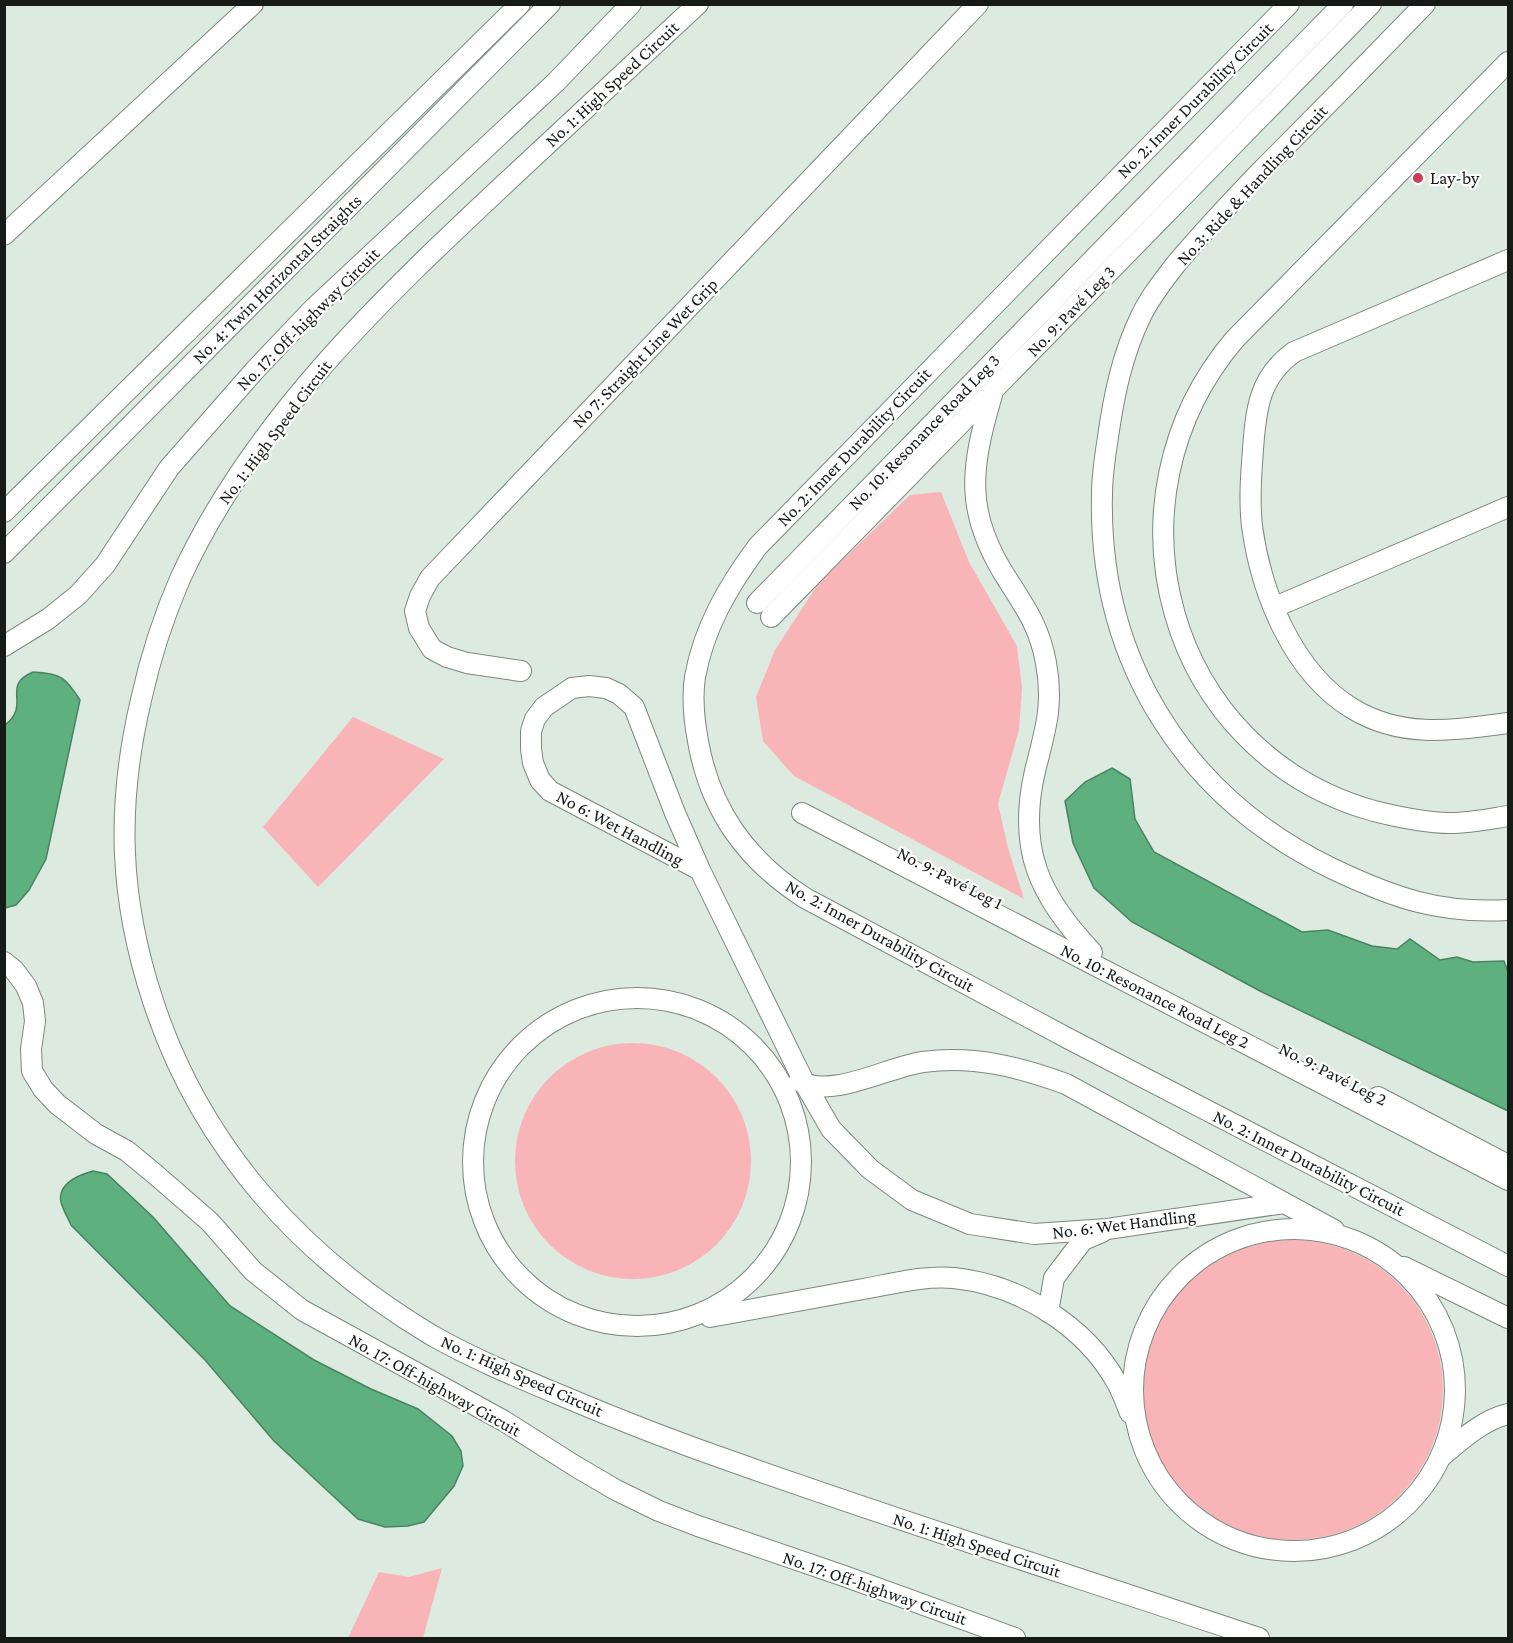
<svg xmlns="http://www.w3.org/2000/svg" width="1513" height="1643" font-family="'Crimson Pro',serif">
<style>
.green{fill:#f9b4b7}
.water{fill:#5fb07f;stroke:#498360;stroke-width:1.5}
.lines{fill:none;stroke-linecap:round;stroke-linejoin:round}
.minor-casing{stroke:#7b887f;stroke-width:22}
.minor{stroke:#fff;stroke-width:20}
.poi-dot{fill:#cd3d54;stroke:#fff;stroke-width:2}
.labels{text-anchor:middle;stroke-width:4.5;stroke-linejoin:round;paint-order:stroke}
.street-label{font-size:18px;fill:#161b18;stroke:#fff}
.poi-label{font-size:18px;fill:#161b18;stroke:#fff;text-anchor:start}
</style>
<rect width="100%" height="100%" fill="#dceae0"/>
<g class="green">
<path d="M941,492L969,562L1017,646L1022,688L1019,730L998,804L1008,848L1024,899L794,776L763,741L756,697L775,650L818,584L910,495Z"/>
<path d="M353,717L444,759L318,887L263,827Z"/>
<circle cx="633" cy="1161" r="118"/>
<circle cx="1293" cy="1390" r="150"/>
<path d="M442,1568L423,1638H348L379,1572L409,1577Z"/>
</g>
<g class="water">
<path d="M33,672C61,673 66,678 80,700L46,859L29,890L16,905L5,908V725C32,704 0,686 33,672Z"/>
<path d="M1112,768L1130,779L1135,819L1154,852L1302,932L1328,930L1372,946L1397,949L1410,939L1440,960L1457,957L1473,962L1504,961L1508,972V1111L1260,991L1132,922L1094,888L1073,843L1065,801L1085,782Z"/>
<path d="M93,1171L107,1174L153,1217L230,1306L314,1360L371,1389L418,1409L452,1436L461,1451L463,1466L454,1486L424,1522L408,1526L385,1527L358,1519L274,1441L205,1360L71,1225C68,1218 63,1210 61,1202C57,1183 79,1175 93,1171Z"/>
</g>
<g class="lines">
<defs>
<g id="minor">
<path d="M698,4C635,62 573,120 511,178C385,296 253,419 180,579C163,618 150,659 141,700C116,806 119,898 153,1001C201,1148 302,1258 433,1336C474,1359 517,1377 560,1395C619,1420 678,1443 739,1464C911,1525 1086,1580 1259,1638"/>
<path d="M1289,4L758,546C729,585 704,627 695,677C692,697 694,720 698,741C710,810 746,860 805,898L1071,1040L1508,1266"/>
<path d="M1425,4C1371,60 1316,116 1261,171C1232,201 1203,232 1176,264C1163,281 1150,297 1141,316C1122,355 1114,395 1108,437C1105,456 1102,475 1102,494C1098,660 1184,797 1333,869C1394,898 1440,914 1508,910"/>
<path d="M1508,62L1235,339C1097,501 1166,753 1374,811C1398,817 1424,823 1450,823C1470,823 1489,819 1508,816"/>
<path d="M4,235L253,4"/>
<path d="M1508,260L1294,352C1259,377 1256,409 1253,449C1251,474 1249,501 1252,526C1261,593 1293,673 1353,709C1403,739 1454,730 1508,723"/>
<path d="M992,395C970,470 964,513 1009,582C1027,610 1040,629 1046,663C1054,705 1045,731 1035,771C1017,849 1039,896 1092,952"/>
<path d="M4,512L520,4"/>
<path d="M4,553L550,4"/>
<path d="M757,603L1343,4"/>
<path d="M1275,607L1508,507"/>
<path d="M771,617L1371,4"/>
<path d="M4,646L48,619L78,595L105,565L169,468L255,370L314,308L556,82L631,4"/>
<path d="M521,671L467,663L447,657L432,649L419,628L415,611L420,596L430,578L978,4"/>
<path d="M802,813L1508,1180"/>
<path d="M700,870L550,791L540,780L533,763L531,749V731L535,719L544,707L572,688L589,686L606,688L619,694L634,707L675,813L700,870L805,1084L831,1129L870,1169L912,1200L970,1224L1034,1234L1107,1229L1284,1203"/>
<path d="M4,962L14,970L26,986L33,1003L35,1021L31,1049L32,1071L43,1089L57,1104L96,1134L127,1151L156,1175L210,1222L253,1271L302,1310L504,1421L575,1466L616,1490L659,1511L698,1526L844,1576L1015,1638"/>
<circle cx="637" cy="1162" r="164"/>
<path d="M799,1081C833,1099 887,1067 923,1062C974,1055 1019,1067 1066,1084L1334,1230"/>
<path d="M1378,1097L1508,1165"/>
<circle cx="1294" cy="1390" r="161"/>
<path d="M1404,1267L1508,1318"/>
<path d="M1048,1312L1054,1278L1083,1240L1102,1232"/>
<path d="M710,1317C761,1308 812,1298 863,1289C892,1284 924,1275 954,1278C1019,1285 1085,1325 1117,1383C1122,1392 1126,1403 1130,1413"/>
<path d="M1442,1456C1462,1439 1483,1420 1508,1414"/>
</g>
</defs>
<use href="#minor" class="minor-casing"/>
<use href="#minor" class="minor"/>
</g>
<circle class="poi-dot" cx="1418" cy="178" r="6"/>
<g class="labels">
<g class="street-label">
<text transform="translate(612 84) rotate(-43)" y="6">No. 1: High Speed Circuit</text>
<text transform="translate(1195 100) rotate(-45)" y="6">No. 2: Inner Durability Circuit</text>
<text transform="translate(1252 185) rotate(-47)" y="6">No.3: Ride &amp; Handling Circuit</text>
<text transform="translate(277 279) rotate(-45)" y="6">No. 4: Twin Horizontal Straights</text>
<text transform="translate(1071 311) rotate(-46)" y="6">No. 9: Pavé Leg 3</text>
<text transform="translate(308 319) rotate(-45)" y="6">No. 17: Off-highway Circuit</text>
<text transform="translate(645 353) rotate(-46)" y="6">No 7: Straight Line Wet Grip</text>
<text transform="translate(275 432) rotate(-53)" y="6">No. 1: High Speed Circuit</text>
<text transform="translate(924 432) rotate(-46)" y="6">No. 10: Resonance Road Leg 3</text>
<text transform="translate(854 447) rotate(-46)" y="6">No. 2: Inner Durability Circuit</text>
<text transform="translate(620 828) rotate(28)" y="6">No 6: Wet Handling</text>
<text transform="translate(950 878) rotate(27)" y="6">No. 9: Pavé Leg 1</text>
<text transform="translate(880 936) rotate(29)" y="6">No. 2: Inner Durability Circuit</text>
<text transform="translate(1155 996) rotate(27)" y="6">No. 10: Resonance Road Leg 2</text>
<text transform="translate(1333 1074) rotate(27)" y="6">No. 9: Pavé Leg 2</text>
<text transform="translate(1309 1163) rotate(27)" y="6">No. 2: Inner Durability Circuit</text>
<text transform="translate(1124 1224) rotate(-7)" y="6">No. 6: Wet Handling</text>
<text transform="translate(522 1376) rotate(24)" y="6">No. 1: High Speed Circuit</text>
<text transform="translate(435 1385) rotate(29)" y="6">No. 17: Off-highway Circuit</text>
<text transform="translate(977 1545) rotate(18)" y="6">No. 1: High Speed Circuit</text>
<text transform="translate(875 1588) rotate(19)" y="6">No. 17: Off-highway Circuit</text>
</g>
<g class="poi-label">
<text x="1430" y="184">Lay-by</text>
</g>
</g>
<rect width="1513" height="1643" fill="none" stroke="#161b18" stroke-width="12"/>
</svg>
